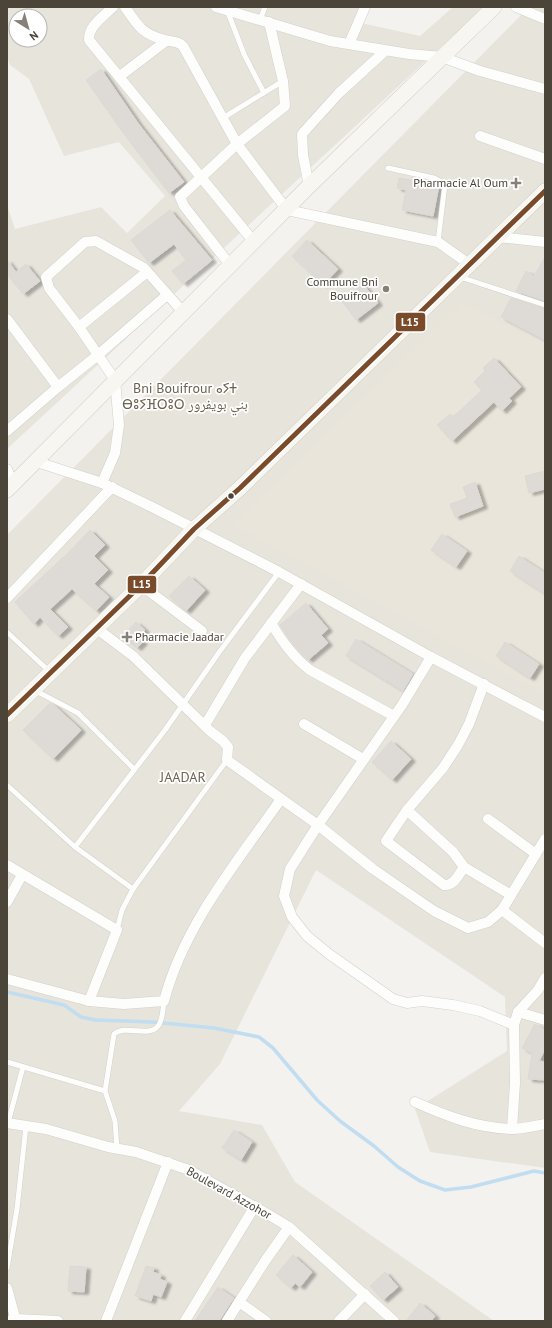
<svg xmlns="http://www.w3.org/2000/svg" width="552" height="1328" font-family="'PT Sans','Noto Naskh Arabic','Noto Sans Tifinagh',sans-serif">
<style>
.residential{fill:#e7e4dc;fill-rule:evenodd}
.education{fill:#eae5da}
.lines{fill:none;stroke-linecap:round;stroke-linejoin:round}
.stream{stroke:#c0ddf1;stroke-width:3.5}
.building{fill:#dedbd6;stroke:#dcd9d4;filter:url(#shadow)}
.lane-casing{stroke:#d2d0cb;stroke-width:6}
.street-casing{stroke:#d2d0cb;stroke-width:11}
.secondary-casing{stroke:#d3cfc5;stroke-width:16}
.lane{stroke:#fdfdfc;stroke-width:5}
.street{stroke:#fdfdfc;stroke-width:10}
.secondary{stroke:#f7f6f1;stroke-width:15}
.bus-1-casing{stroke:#fff;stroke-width:8}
.bus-1{stroke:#7a4b2a;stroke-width:5}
.poi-dot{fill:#868178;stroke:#fff;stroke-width:1.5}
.bus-dot{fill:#4b4439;stroke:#fff;stroke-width:1.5}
.labels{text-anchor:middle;stroke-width:3.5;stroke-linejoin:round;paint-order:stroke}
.poi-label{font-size:12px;fill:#4b4439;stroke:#fff;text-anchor:end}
.street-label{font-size:12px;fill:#4b4439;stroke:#fff}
.quarter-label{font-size:14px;fill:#6e6250;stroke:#fff}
.line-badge{stroke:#fff;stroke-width:1.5}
.badge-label{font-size:11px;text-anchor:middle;font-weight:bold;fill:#fff}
</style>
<defs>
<filter id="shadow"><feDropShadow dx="4.5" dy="2.5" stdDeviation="1" flood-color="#0004"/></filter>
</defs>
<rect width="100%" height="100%" fill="#f4f2ee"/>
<g class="residential">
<path d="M7,7H363L357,22L420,36L453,7H484L7,449V205L15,229L101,207L127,233L165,196L119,142L64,156L29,79L10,65L7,56ZM16,16H40V40H16Z"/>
<path d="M529,7H545V1168L430,1152L415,1109L507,1051L505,997L316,870L220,1064L179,1111L262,1125L295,1182L494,1321H7V535Z"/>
</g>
<path class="education" d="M462,303L545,344V694L233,524Z"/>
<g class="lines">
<path class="stream" d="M7,992L64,1005L81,1017L95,1020L153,1022L214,1028L259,1037L273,1048L317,1100L340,1121L374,1146L398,1167L420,1181L445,1190L471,1187L534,1171L545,1173"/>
</g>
<g class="building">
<path d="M101,69L138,123L184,182L169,193L124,134L86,80Z"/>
<path d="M399,178L439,185L433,216L402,210L406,190L397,188Z"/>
<path d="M170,210L212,260L183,284L172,271L186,260L174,244L149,263L131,240Z"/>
<path d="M307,240L338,269L323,285L292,256Z"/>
<path d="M545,257V301L516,291L526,271L534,276Z"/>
<path d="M7,260L16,272L26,264L40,281L23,294L7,274Z"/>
<path d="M363,284L378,303L356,320L342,301Z"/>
<path d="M511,298L545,309V340L501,317Z"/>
<path d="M494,358L521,387L509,398L512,401L502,411L494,402L452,441L437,425L450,414L453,417L482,390L474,382L485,371L483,368Z"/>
<path d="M545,471V489L529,493L525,476Z"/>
<path d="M475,482L483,506L455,517L450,504L467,498L463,487Z"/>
<path d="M90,530L105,545L94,556L108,570L94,584L109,597L96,611L72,589L50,609L68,627L58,636L40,617L34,624L15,602L69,552Z"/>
<path d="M442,534L467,551L456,567L431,550Z"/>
<path d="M519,556L545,573V594L510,571Z"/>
<path d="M189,576L205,590L186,611L169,596Z"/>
<path d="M306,603L328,629L321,635L328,643L308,660L293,644L280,625Z"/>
<path d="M136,622L145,630L138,637L143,642L137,648L123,636Z"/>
<path d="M356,639L413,674L403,691L346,656Z"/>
<path d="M505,642L539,664L530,678L496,656Z"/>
<path d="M50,703L55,706L81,730L53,759L23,730Z"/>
<path d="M391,741L411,759L392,780L372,762Z"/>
<path d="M535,1024L545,1030V1049L539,1061L545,1062V1080L528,1079L532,1053L522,1048Z"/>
<path d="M234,1130L252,1142L241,1160L222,1148Z"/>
<path d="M293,1255L312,1272L300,1287L295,1283L291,1288L276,1275Z"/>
<path d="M70,1266L86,1267L84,1292L68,1291Z"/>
<path d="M146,1266L154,1268L153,1272L161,1275L160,1279L167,1282L161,1297L153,1294L151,1301L135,1296Z"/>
<path d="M385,1272L398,1287L383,1300L370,1286Z"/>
<path d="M218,1287L234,1298L219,1321H195Z"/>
<path d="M420,1303L435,1316L431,1321H406Z"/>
</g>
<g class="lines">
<defs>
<g id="lane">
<path d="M227,10L244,54L264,93"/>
<path d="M260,20L265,7"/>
<path d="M223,118L283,81"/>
<path d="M388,168L434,178L445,184L438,242"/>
<path d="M460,277L545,305"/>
<path d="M7,632L49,671"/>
<path d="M36,691L78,713L134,769"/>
<path d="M7,785L75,847L133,889"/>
<path d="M75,847L165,730L220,651L279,572"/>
<path d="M117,930L122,910L133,889L227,760"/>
<path d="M7,1062L105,1091"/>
<path d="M8,1123L23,1067"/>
<path d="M117,1149L115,1121L105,1091L114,1034C125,1024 149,1038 158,1026C163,1020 163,1008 164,1001"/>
<path d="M7,1268L17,1209L26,1126"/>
</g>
<g id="street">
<path d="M113,7C104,16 88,26 89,40L254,242"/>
<path d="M125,7C138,26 142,34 165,40C172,42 178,41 183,46L237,144L287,210L438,242L469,264"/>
<path d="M216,7L330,41L409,54L442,57L480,71L545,89"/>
<path d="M516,7L545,19"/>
<path d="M349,44L365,7"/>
<path d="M120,76L166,41"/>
<path d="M480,136L545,159"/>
<path d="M309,186L303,155L302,134L339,93L385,51"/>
<path d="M498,237L545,242"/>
<path d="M230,265L184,206L180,197L237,144L285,106L283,81L269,22"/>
<path d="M167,295L98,355L79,327L49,288L46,277L85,242L96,241L144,268L183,312"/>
<path d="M7,319L58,387L98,355L115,380L119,425L115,453L102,483"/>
<path d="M79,327L147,272"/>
<path d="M7,431L58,387"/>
<path d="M37,462L102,483L152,507L279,572L431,657L545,717"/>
<path d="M7,469L13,484"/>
<path d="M141,585L202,631"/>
<path d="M7,598L112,487"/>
<path d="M271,623C282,641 293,657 310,670L394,716"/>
<path d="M96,628L133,656L210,731L223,741L228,747L227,760L318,825L373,869L434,911L468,928L488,922L502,910L545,839"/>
<path d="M431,657L402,705L318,825L290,869L284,896L292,917L307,936L329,954L393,999L407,1003L422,1001L453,1005L480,1011L514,1025"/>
<path d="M304,724L363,759"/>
<path d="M205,725L245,658L301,584"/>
<path d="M407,810L453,852L464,867L511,895"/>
<path d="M488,819L536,854"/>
<path d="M7,865L117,930L89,1001"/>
<path d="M464,867C459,874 454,886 444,885L386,841L407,810L443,768L458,745L469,724L484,684"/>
<path d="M7,902L22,875"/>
<path d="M502,910L545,943"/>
<path d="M7,979L89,1001L124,1004L164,1001C184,925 237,862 281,799"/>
<path d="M518,1012L545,1020"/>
<path d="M415,1102C446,1116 477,1128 512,1129C522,1129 534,1126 545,1124"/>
<path d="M7,1123L46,1129L108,1147L136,1152L189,1170L266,1213L289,1227L394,1321"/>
<path d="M512,1129L515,1083L514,1025L518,1012L538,990L545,978"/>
<path d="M7,1288L16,1321"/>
<path d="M239,1302L266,1321"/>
<path d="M8,1321L15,1319L58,1321"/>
<path d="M106,1321L168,1162"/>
<path d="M185,1321L255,1206"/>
<path d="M227,1321L265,1261L289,1227"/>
<path d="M339,1321L365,1294"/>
</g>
<g id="secondary">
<path d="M7,490L309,186L494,7"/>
<path d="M7,715L141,585L194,529L240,488L545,191"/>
</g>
</defs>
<use href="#lane" class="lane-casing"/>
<use href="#street" class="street-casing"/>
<use href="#secondary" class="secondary-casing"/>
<use href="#lane" class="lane"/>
<use href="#street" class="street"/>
<use href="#secondary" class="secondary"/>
<defs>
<path id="bus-1" d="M7,715L141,585L194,529L240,488L545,191"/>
</defs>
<use href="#bus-1" class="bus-1-casing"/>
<use href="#bus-1" class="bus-1"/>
</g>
<g class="poi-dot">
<path d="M514 177h4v4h4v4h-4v4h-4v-4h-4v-4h4z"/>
<circle cx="386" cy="289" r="4"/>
<path d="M125 631h4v4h4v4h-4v4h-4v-4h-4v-4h4z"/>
</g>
<circle class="bus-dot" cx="231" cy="496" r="3.5"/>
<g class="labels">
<g class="poi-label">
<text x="508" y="187">Pharmacie Al Oum</text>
<text x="378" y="286">Commune Bni<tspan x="378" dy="14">Bouifrour</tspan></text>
<text x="135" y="641" text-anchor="start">Pharmacie Jaadar</text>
</g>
<g class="street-label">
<text transform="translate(229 1193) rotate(29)" y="4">Boulevard Azzohor</text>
</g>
<g class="quarter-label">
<text x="185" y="393">Bni Bouifrour ⴰⵢⵜ<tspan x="185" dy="16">ⴱⵓⵢⴼⵔⵓⵔ بني بويفرور</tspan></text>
<text x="183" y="782">JAADAR</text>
</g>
</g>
<g class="line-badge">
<rect x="395" y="312" width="31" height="20" rx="4" fill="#7a4b2a"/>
<rect x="127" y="575" width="30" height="19" rx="4" fill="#7a4b2a"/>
</g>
<g class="badge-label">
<text x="410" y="326">L15</text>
<text x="142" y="588">L15</text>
</g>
<rect width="552" height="1328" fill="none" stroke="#4b4439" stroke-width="16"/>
<g transform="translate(28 28) rotate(143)"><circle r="19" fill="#ffffff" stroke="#b7b4b0"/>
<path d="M0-3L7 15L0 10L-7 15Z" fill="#868178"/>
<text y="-6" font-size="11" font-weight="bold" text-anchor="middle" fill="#4b4439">N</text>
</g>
</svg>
